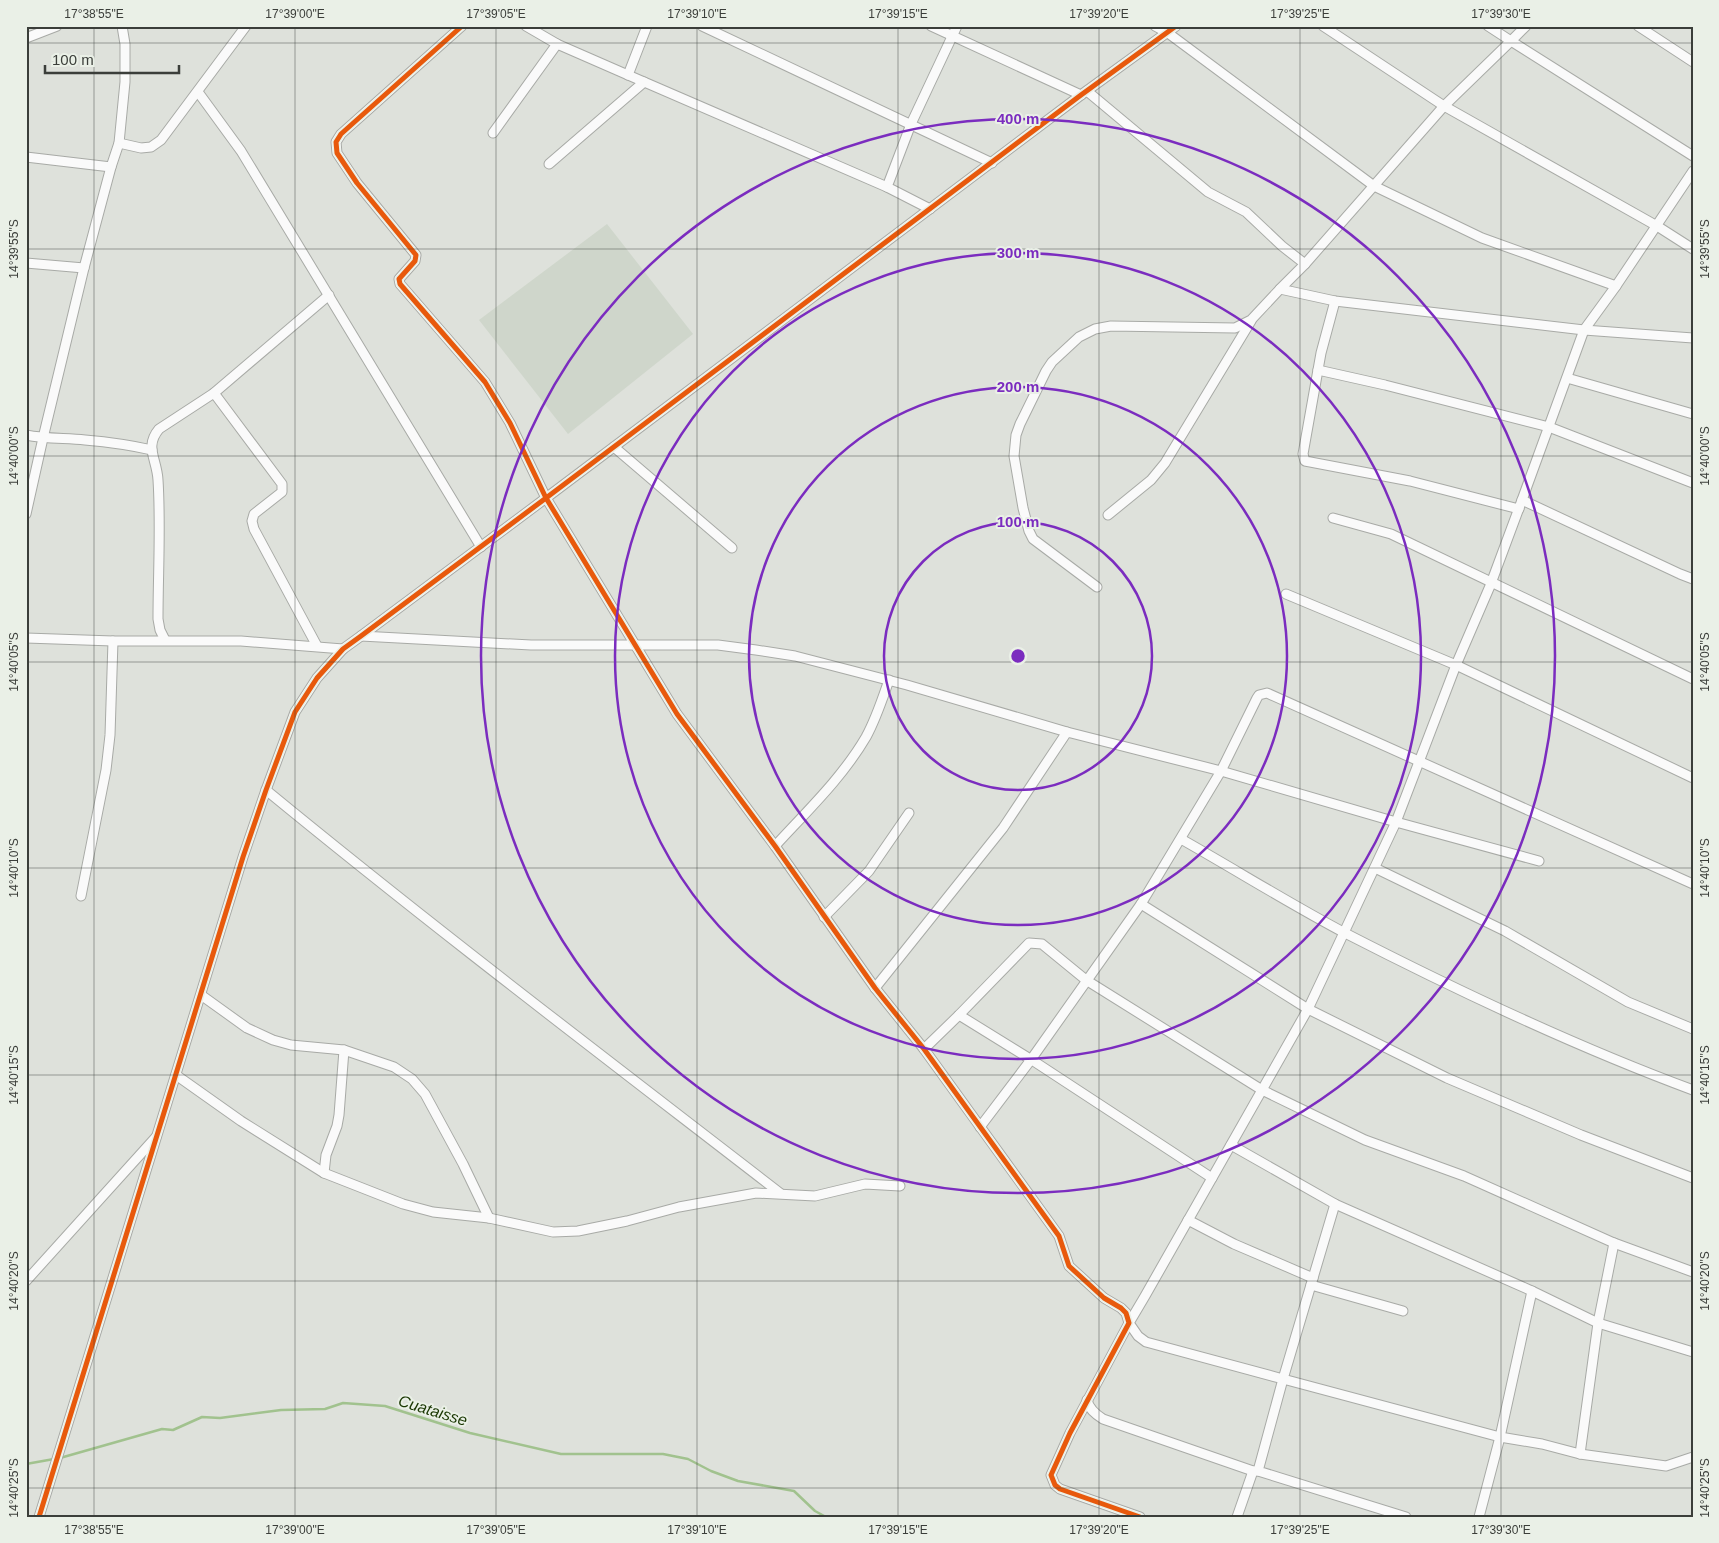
<svg xmlns="http://www.w3.org/2000/svg" width="1719" height="1543" font-family="Arial,sans-serif">
<style>
.built{fill:#cfd6cb}
.lines{fill:none;stroke-linecap:round;stroke-linejoin:round}
.stream{stroke:#a1c28e;stroke-width:2.5}
.minor-casing{stroke:#a8aaa6;stroke-width:11}
.minor{stroke:#fafafa;stroke-width:9}
.cycleway-casing{stroke:#eaf0e7;stroke-width:8}
.cycleway{stroke:#e8590c;stroke-width:5}
.ticks{fill:none;stroke:#3b3e3a;stroke-width:1;stroke-opacity:0.45}
.ring{fill:none;stroke:#7b2cbf;stroke-width:2.5}
.labels{text-anchor:middle;stroke-width:4;stroke-linejoin:round;paint-order:stroke}
.water-label{font-size:16px;font-style:italic;fill:#1a3703;stroke:#eaf0e7}
.centre{fill:#7b2cbf;stroke:#eaf0e7;stroke-width:2.5}
.ring-label{font-size:15px;text-anchor:middle;font-weight:bold;fill:#7b2cbf;stroke:#eaf0e7;stroke-width:4;stroke-linejoin:round;paint-order:stroke}
.neatline{fill:none;stroke:#3b3e3a;stroke-width:2}
.ticks-label{font-size:12px;text-anchor:middle;fill:#3b3e3a}
</style>
<rect width="100%" height="100%" fill="#dee1db"/>
<path class="built" d="M607,224L693,334L568,434L479,320Z"/>
<g class="lines">
<g class="stream">
<path d="M60,1458L162,1429L173,1430L202,1417L220,1418L281,1410L325,1409L343,1403L385,1406L470,1433L561,1454H663L688,1459L711,1471L738,1481L794,1491L815,1511L826,1517"/>
<path d="M26,1464L54,1459"/>
</g>
<defs>
<g id="minor">
<path d="M462,26L341,134L336,142L337,153L357,183L416,255L415,261L399,279L400,284L485,382L510,423L546,498L677,714L775,846L875,988L924,1049L1059,1236L1069,1266L1104,1298L1121,1308L1126,1313L1129,1323L1070,1433L1051,1475L1055,1485L1060,1489L1140,1517"/>
<path d="M526,26L557,44L628,75L887,187"/>
<path d="M702,26L992,163"/>
<path d="M931,26L1081,95"/>
<path d="M1155,26L1168,33L1374,186L1482,238L1616,286"/>
<path d="M1323,26L1444,106L1657,226L1693,249"/>
<path d="M1488,26L1511,41L1444,106L1305,264L1280,289L1335,301L1584,330L1693,338"/>
<path d="M1526,26L1511,41L1693,156"/>
<path d="M1638,26L1693,62"/>
<path d="M26,38L57,26"/>
<path d="M628,75L647,26"/>
<path d="M1087,91L1208,192L1246,212L1282,246L1305,264"/>
<path d="M198,92L241,151L481,547"/>
<path d="M493,133L557,44"/>
<path d="M119,143L141,148L151,147L161,140L246,26"/>
<path d="M26,157L111,167"/>
<path d="M549,164L644,82"/>
<path d="M930,209L887,187L911,124L957,26"/>
<path d="M26,263L84,268"/>
<path d="M1335,301L1321,353L1303,454L1305,461L1410,481L1519,509"/>
<path d="M1318,370L1385,385L1549,427L1693,483"/>
<path d="M1567,378L1693,414"/>
<path d="M214,393L282,484V492L254,514L252,521L254,529L317,646"/>
<path d="M26,435C46,439 65,438 85,440C108,442 130,445 152,450"/>
<path d="M614,447L732,548"/>
<path d="M1522,500L1680,574L1693,579"/>
<path d="M26,514L43,438L84,268L111,167L119,143L125,82V44L122,26"/>
<path d="M1108,515L1151,480L1165,463L1251,321"/>
<path d="M1333,518L1391,534L1693,679"/>
<path d="M1097,587L1033,539L1029,531L1023,508L1014,456L1016,435L1020,424L1046,371L1052,362L1079,337L1095,329L1111,326L1235,328L1251,320L1280,289"/>
<path d="M1286,594L1456,665L1693,778"/>
<path d="M361,636L531,645H718L756,650L795,656L907,685L1067,732"/>
<path d="M26,638L113,641H241L343,649"/>
<path d="M165,640L160,630L158,619C158,573 161,526 158,480C157,459 144,447 159,429L214,393L329,295"/>
<path d="M266,790C434,928 608,1060 780,1193"/>
<path d="M1181,839C1236,870 1290,904 1345,933C1458,991 1574,1046 1693,1090"/>
<path d="M775,846C807,811 842,778 866,737C876,719 882,700 889,680"/>
<path d="M1375,868L1505,931L1628,1002L1693,1029"/>
<path d="M81,896L106,770L110,735L113,641"/>
<path d="M1141,904L1308,1009L1447,1078L1581,1135L1693,1178"/>
<path d="M824,917L869,871L909,813"/>
<path d="M875,988L1003,828L1067,732L1221,771L1396,822L1539,861"/>
<path d="M201,995L247,1028L273,1040L291,1045L344,1050L394,1067L412,1079L425,1094L463,1164L489,1218"/>
<path d="M959,1015L1035,1062L1212,1178"/>
<path d="M924,1049L959,1015L1029,943L1042,944L1086,980L1262,1090L1365,1140L1464,1176L1614,1243L1693,1272"/>
<path d="M176,1075L241,1121L324,1173L403,1204L433,1212L489,1218L553,1232L578,1231L627,1221L679,1207L756,1193L815,1196L865,1184L900,1186"/>
<path d="M980,1127L1030,1061L1141,904L1221,771L1257,698L1259,695L1267,693L1693,884"/>
<path d="M1231,1145L1335,1204L1532,1291L1598,1323L1693,1352"/>
<path d="M324,1173L326,1155L337,1126L339,1115L344,1050"/>
<path d="M1335,1204L1283,1379L1500,1437L1542,1444L1580,1454L1666,1466L1693,1457"/>
<path d="M1188,1220L1234,1244L1313,1278"/>
<path d="M26,1281L156,1137"/>
<path d="M1311,1285L1403,1311"/>
<path d="M1087,1400C1089,1409 1095,1414 1103,1419L1253,1471H1258"/>
<path d="M1580,1454L1598,1323L1614,1243"/>
<path d="M39,1517L243,857L266,790L295,712L317,678L343,649L361,636L546,498L1081,95L1176,26"/>
<path d="M1237,1517L1253,1471"/>
<path d="M1406,1517L1258,1471L1283,1379L1146,1342L1138,1336L1129,1323L1145,1296L1308,1009L1396,822L1456,665L1490,586L1522,500L1584,330L1616,286L1693,171"/>
<path d="M1479,1517L1500,1437L1532,1291"/>
</g>
</defs>
<use href="#minor" class="minor-casing"/>
<use href="#minor" class="minor"/>
<defs>
<g id="cycleway">
<path d="M462,26L341,134L336,142L337,153L357,183L416,255L415,261L399,279L400,284L485,382L510,423L546,498L677,714L775,846L875,988L924,1049L1059,1236L1069,1266L1104,1298L1121,1308L1126,1313L1129,1323L1070,1433L1051,1475L1055,1485L1060,1489L1140,1517"/>
<path d="M39,1517L243,857L266,790L295,712L317,678L343,649L361,636L546,498L1081,95L1176,26"/>
</g>
</defs>
<use href="#cycleway" class="cycleway-casing"/>
<use href="#cycleway" class="cycleway"/>
</g>
<path class="ticks" d="M94,26V1517M295,26V1517M496,26V1517M697,26V1517M898,26V1517M1099,26V1517M1300,26V1517M1501,26V1517M26,43H1693M26,249H1693M26,456H1693M26,662H1693M26,868H1693M26,1075H1693M26,1281H1693M26,1488H1693"/>
<g class="ring">
<circle cx="1018" cy="656" r="134"/>
<circle cx="1018" cy="656" r="269"/>
<circle cx="1018" cy="656" r="403"/>
<circle cx="1018" cy="656" r="537"/>
</g>
<g class="labels">
<g class="water-label">
<text transform="translate(433 1410) rotate(17)" y="6">Cuataisse</text>
</g>
</g>
<circle cx="1018" cy="656" r="8" class="centre"/>
<g class="ring-label">
<text x="1018" y="124">400 m</text>
<text x="1018" y="258">300 m</text>
<text x="1018" y="392">200 m</text>
<text x="1018" y="527">100 m</text>
</g>
<rect width="1719" height="1543" fill="none" stroke="#eaf0e7" stroke-width="55"/>
<path d="M45 65v8h134v-8" fill="none" stroke="#3b3e3a" stroke-width="2.5"/>
<text x="52" y="65" font-size="15" fill="#3b3e3a" stroke="#eaf0e7" stroke-width="4" paint-order="stroke">100 m</text>
<rect x="28" y="28" width="1664" height="1488" class="neatline"/>
<g class="ticks-label">
<text x="94" y="18">17°38'55"E</text>
<text x="295" y="18">17°39'00"E</text>
<text x="496" y="18">17°39'05"E</text>
<text x="697" y="18">17°39'10"E</text>
<text x="898" y="18">17°39'15"E</text>
<text x="1099" y="18">17°39'20"E</text>
<text x="1300" y="18">17°39'25"E</text>
<text x="1501" y="18">17°39'30"E</text>
<text transform="translate(14 249) rotate(-90)" y="4">14°39'55"S</text>
<text transform="translate(1705 249) rotate(-90)" y="4">14°39'55"S</text>
<text transform="translate(14 456) rotate(-90)" y="4">14°40'00"S</text>
<text transform="translate(1705 456) rotate(-90)" y="4">14°40'00"S</text>
<text transform="translate(14 662) rotate(-90)" y="4">14°40'05"S</text>
<text transform="translate(1705 662) rotate(-90)" y="4">14°40'05"S</text>
<text transform="translate(14 868) rotate(-90)" y="4">14°40'10"S</text>
<text transform="translate(1705 868) rotate(-90)" y="4">14°40'10"S</text>
<text transform="translate(14 1075) rotate(-90)" y="4">14°40'15"S</text>
<text transform="translate(1705 1075) rotate(-90)" y="4">14°40'15"S</text>
<text transform="translate(14 1281) rotate(-90)" y="4">14°40'20"S</text>
<text transform="translate(1705 1281) rotate(-90)" y="4">14°40'20"S</text>
<text transform="translate(14 1488) rotate(-90)" y="4">14°40'25"S</text>
<text transform="translate(1705 1488) rotate(-90)" y="4">14°40'25"S</text>
<text x="94" y="1534">17°38'55"E</text>
<text x="295" y="1534">17°39'00"E</text>
<text x="496" y="1534">17°39'05"E</text>
<text x="697" y="1534">17°39'10"E</text>
<text x="898" y="1534">17°39'15"E</text>
<text x="1099" y="1534">17°39'20"E</text>
<text x="1300" y="1534">17°39'25"E</text>
<text x="1501" y="1534">17°39'30"E</text>
</g>
</svg>
